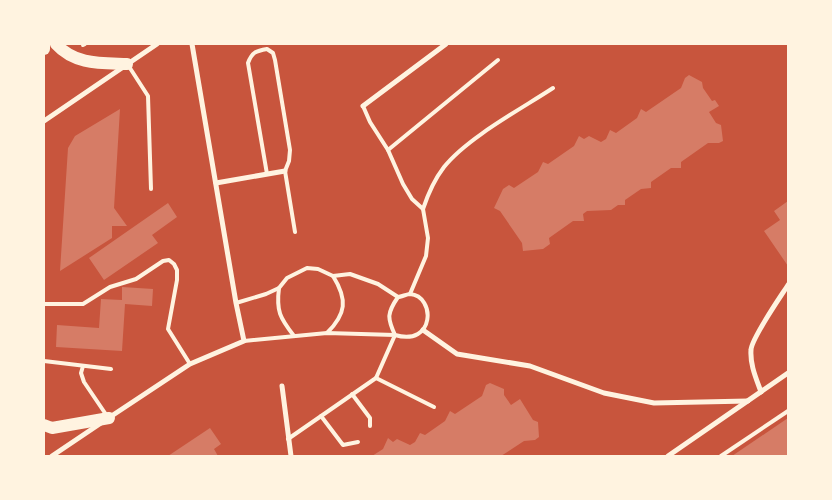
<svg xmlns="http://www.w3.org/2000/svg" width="832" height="500" font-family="Karla,sans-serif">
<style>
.building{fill:#d67c66}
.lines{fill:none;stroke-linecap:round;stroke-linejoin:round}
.service{stroke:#fff3e0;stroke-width:4}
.minor{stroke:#fff3e0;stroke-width:5}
.primary{stroke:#fff3e0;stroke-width:12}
</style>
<rect width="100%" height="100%" fill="#c8553d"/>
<g class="building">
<path d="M689,75L702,82L703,88L712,101L715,100L719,106L709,112L716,123L721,125L723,141L719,143H708L681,162V168H671L651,182V188L641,189L625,200V205H618L611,210L587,211L583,214L584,221H573L549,238L550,244L543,249L523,251L522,243L500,211L494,208L503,189L509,185L514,188L538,172L543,162L548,164L574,146L579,136L584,139L589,136L601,142L606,139L610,130L616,133L637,118L641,109L646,112L681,88L685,78Z"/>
<path d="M120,109L114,208L127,226H112V238L60,271L68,148L75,136Z"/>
<path d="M788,201V266L764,231L780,220L774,211Z"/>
<path d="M168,203L177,217L152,235L158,243L104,280L89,258Z"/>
<path d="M122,287L153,289L152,306L125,304L122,351L56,347L57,325L99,328L101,299L122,300Z"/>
<path d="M490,383L504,389V395L511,405L520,399L533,420L538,422L539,437L535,440L524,441L501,456H372L383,449L388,438L393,442L397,439L410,445L415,442L420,433L425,435L445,421L450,411L455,414L482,396L486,385Z"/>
<path d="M788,418V456H732Z"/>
<path d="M210,428L221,444L214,449L218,456H168Z"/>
</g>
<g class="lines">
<g class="service">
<path d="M83,45L85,44"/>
<path d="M128,65L148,96L151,189"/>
<path d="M363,106L370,122L388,150L403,184L412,199L423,209L428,238L426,256L410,294"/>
<path d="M388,150L498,60"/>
<path d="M267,174L248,63C252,52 256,51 267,49L273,53L275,60L290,150L289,161L285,171L295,232"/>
<path d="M423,209C428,194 434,180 444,167C467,138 521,109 553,88"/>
<path d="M279,288C276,311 280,318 294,336"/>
<path d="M236,303L266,294L279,288L287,278L307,268L318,269L333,276L350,274L378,284L398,297"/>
<path d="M44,304H83L110,287L136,279L163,261L169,260L174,264L177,270V280L168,329L190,364"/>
<path d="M327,333C346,314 348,300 333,276"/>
<path d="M244,341L327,333L395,335C435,347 436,296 410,294C407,294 401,297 398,297C387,313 387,318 395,335L376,378L288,439"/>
<path d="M44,361L111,369"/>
<path d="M83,366L81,373L84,382L107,416"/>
<path d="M376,378L434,407"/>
<path d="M352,394L370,418V426"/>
<path d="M321,416L343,445L358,442"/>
<path d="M721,456L788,411"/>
</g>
<g class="minor">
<path d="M363,106L446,44"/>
<path d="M44,121L157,44"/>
<path d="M216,183L285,171"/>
<path d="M423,330L457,354L530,366L604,393L654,403L748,401"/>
<path d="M282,386L291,456"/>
<path d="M761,392C756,378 750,365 751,350C751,339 781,296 788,285"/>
<path d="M110,417L190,364L244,341L236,303L192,44"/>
<path d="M52,456L101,423"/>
<path d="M668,456L788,373"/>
</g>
<g class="primary">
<path d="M56,44C75,65 101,63 127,64"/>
<path d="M44,49V44"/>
<path d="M44,425L52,428L109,418"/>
</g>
</g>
<rect width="832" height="500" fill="none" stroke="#fff3e0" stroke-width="90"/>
</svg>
